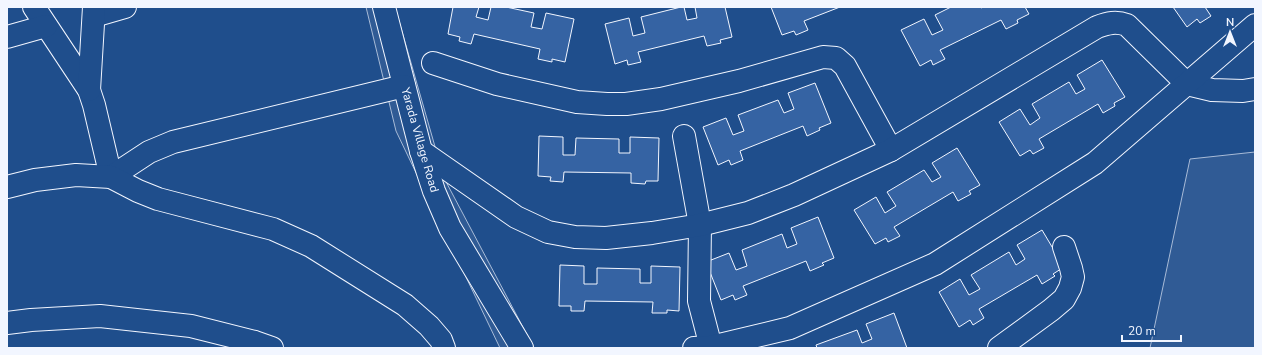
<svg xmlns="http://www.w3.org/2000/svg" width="1262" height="355" font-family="'Nunito Sans',sans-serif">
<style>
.built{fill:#305b95;stroke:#a8bbd7}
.building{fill:#3563a3;stroke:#f2f6ff}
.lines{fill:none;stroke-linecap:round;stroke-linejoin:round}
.minor-casing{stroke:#f2f6ff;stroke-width:24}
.minor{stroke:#1f4e8c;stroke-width:22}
.labels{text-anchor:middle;stroke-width:3;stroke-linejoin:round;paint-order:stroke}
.street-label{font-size:12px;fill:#f2f6ff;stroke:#1f4e8c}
</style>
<rect width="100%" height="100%" fill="#1f4e8c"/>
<g class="built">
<path d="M366,7H395L444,178L534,348H500L396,131Z"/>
<path d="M1255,152V348H1150L1190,159Z"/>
</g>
<g class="building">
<path d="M453,7H479L476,17L488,20L491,7H506L534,13L531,27L542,29L546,13L574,19L565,62L552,59V62L538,59L540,49L474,34L471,44L459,41L460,37L448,34Z"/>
<path d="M681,7H684L687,20L697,18L695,7H725L732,37L720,40L721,43L707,46L704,36L638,52L641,62L628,65L627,60L615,64L605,24L629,18L633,36L645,33L641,17Z"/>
<path d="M771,7H840L804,21L808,30L796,35L794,31L782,35Z"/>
<path d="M951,7H980L981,8L983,7H1025L1029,14L1017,20L1018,23L1006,29L1001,20L940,50L945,59L933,65L931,60L920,66L901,30L924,19L932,35L943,30L935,15Z"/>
<path d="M1173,7H1205L1211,16L1200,23L1197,19L1187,27Z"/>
<path d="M1102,60L1125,97L1114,103L1115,106L1103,113L1098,104L1039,139L1044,148L1033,154L1030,150L1020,156L999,122L1020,109L1030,125L1040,118L1032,104L1069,82L1076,94L1085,89L1077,75Z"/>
<path d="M815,83L831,123L819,128L820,130L807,136L803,126L740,151L743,160L731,165L729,160L718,165L703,127L726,118L733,135L744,131L738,115L778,100L784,113L794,109L788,93Z"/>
<path d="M539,136L563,137V155H575L576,138L619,139V153H630V137L659,138L658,181H646L645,184L631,183V173L564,172L563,182L550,181L551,177L538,176Z"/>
<path d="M957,148L980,185L969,191L971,194L958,201L953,192L894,227L900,236L888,242L886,238L875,244L854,210L876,197L885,213L896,206L887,192L924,170L932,182L941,177L932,163Z"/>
<path d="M818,217L834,258L822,263L824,265L810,271L806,261L743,286L747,295L735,300L733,295L721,300L706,262L729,253L736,270L747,266L742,250L782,234L787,248L797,244L791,228Z"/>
<path d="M1042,230L1064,267L1053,274L1055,276L1042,284L1037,275L979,309L984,318L973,325L970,320L959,327L939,292L960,279L969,295L980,289L971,275L1009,252L1016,265L1025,259L1017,245Z"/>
<path d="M560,265L584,266V284H597V268L640,269V283H651V266L680,267L679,311L667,310V313H652L653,302L585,301L584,311H571V306H559Z"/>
<path d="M894,313L907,348H817L816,345L857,330L862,343L872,339L866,324Z"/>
</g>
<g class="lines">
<defs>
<g id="minor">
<path d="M34,7L89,90L94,105L111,177"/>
<path d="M384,7L421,151L434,191L450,228L522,348"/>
<path d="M94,16L125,7"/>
<path d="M7,37L46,26"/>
<path d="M433,63L497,84L577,102L607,104H626L661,99L739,81L823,57L836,58L845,66L891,150"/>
<path d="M89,90L94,7"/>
<path d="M684,136L700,225L699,301L711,347"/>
<path d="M421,151L516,217L548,232L575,237L606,238L652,233L700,225L748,213L794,195L891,150L1097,27C1108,23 1116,21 1127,25L1187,84L1212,90L1243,91L1255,89"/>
<path d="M111,177L149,152L173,142L404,86"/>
<path d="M7,187L35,180L76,175L111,177L138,191L158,199L273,229L311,246L405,305L429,326L441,340L444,348"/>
<path d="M7,323L31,320L100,316L191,326L255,342L272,348"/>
<path d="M694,348L711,347L790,328L935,264L1095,163L1255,25"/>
<path d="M999,348L1051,310L1064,299L1070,288L1073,277L1071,268L1064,247"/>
</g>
</defs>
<use href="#minor" class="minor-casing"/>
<use href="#minor" class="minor"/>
</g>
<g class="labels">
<g class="street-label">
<text transform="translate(420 140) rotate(74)" y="4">Yarada Village Road</text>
</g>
</g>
<rect width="1262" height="355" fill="none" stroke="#f2f6ff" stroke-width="16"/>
<g transform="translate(1230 32)" stroke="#1f4e8c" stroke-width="3" paint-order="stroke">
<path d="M0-3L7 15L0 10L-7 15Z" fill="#f2f6ff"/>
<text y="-6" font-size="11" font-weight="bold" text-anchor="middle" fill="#f2f6ff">N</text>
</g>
<path d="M1122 335v6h59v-6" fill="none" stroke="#f2f6ff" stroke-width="2"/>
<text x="1128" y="335" font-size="12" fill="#f2f6ff" stroke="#1f4e8c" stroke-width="3" paint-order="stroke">20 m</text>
</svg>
